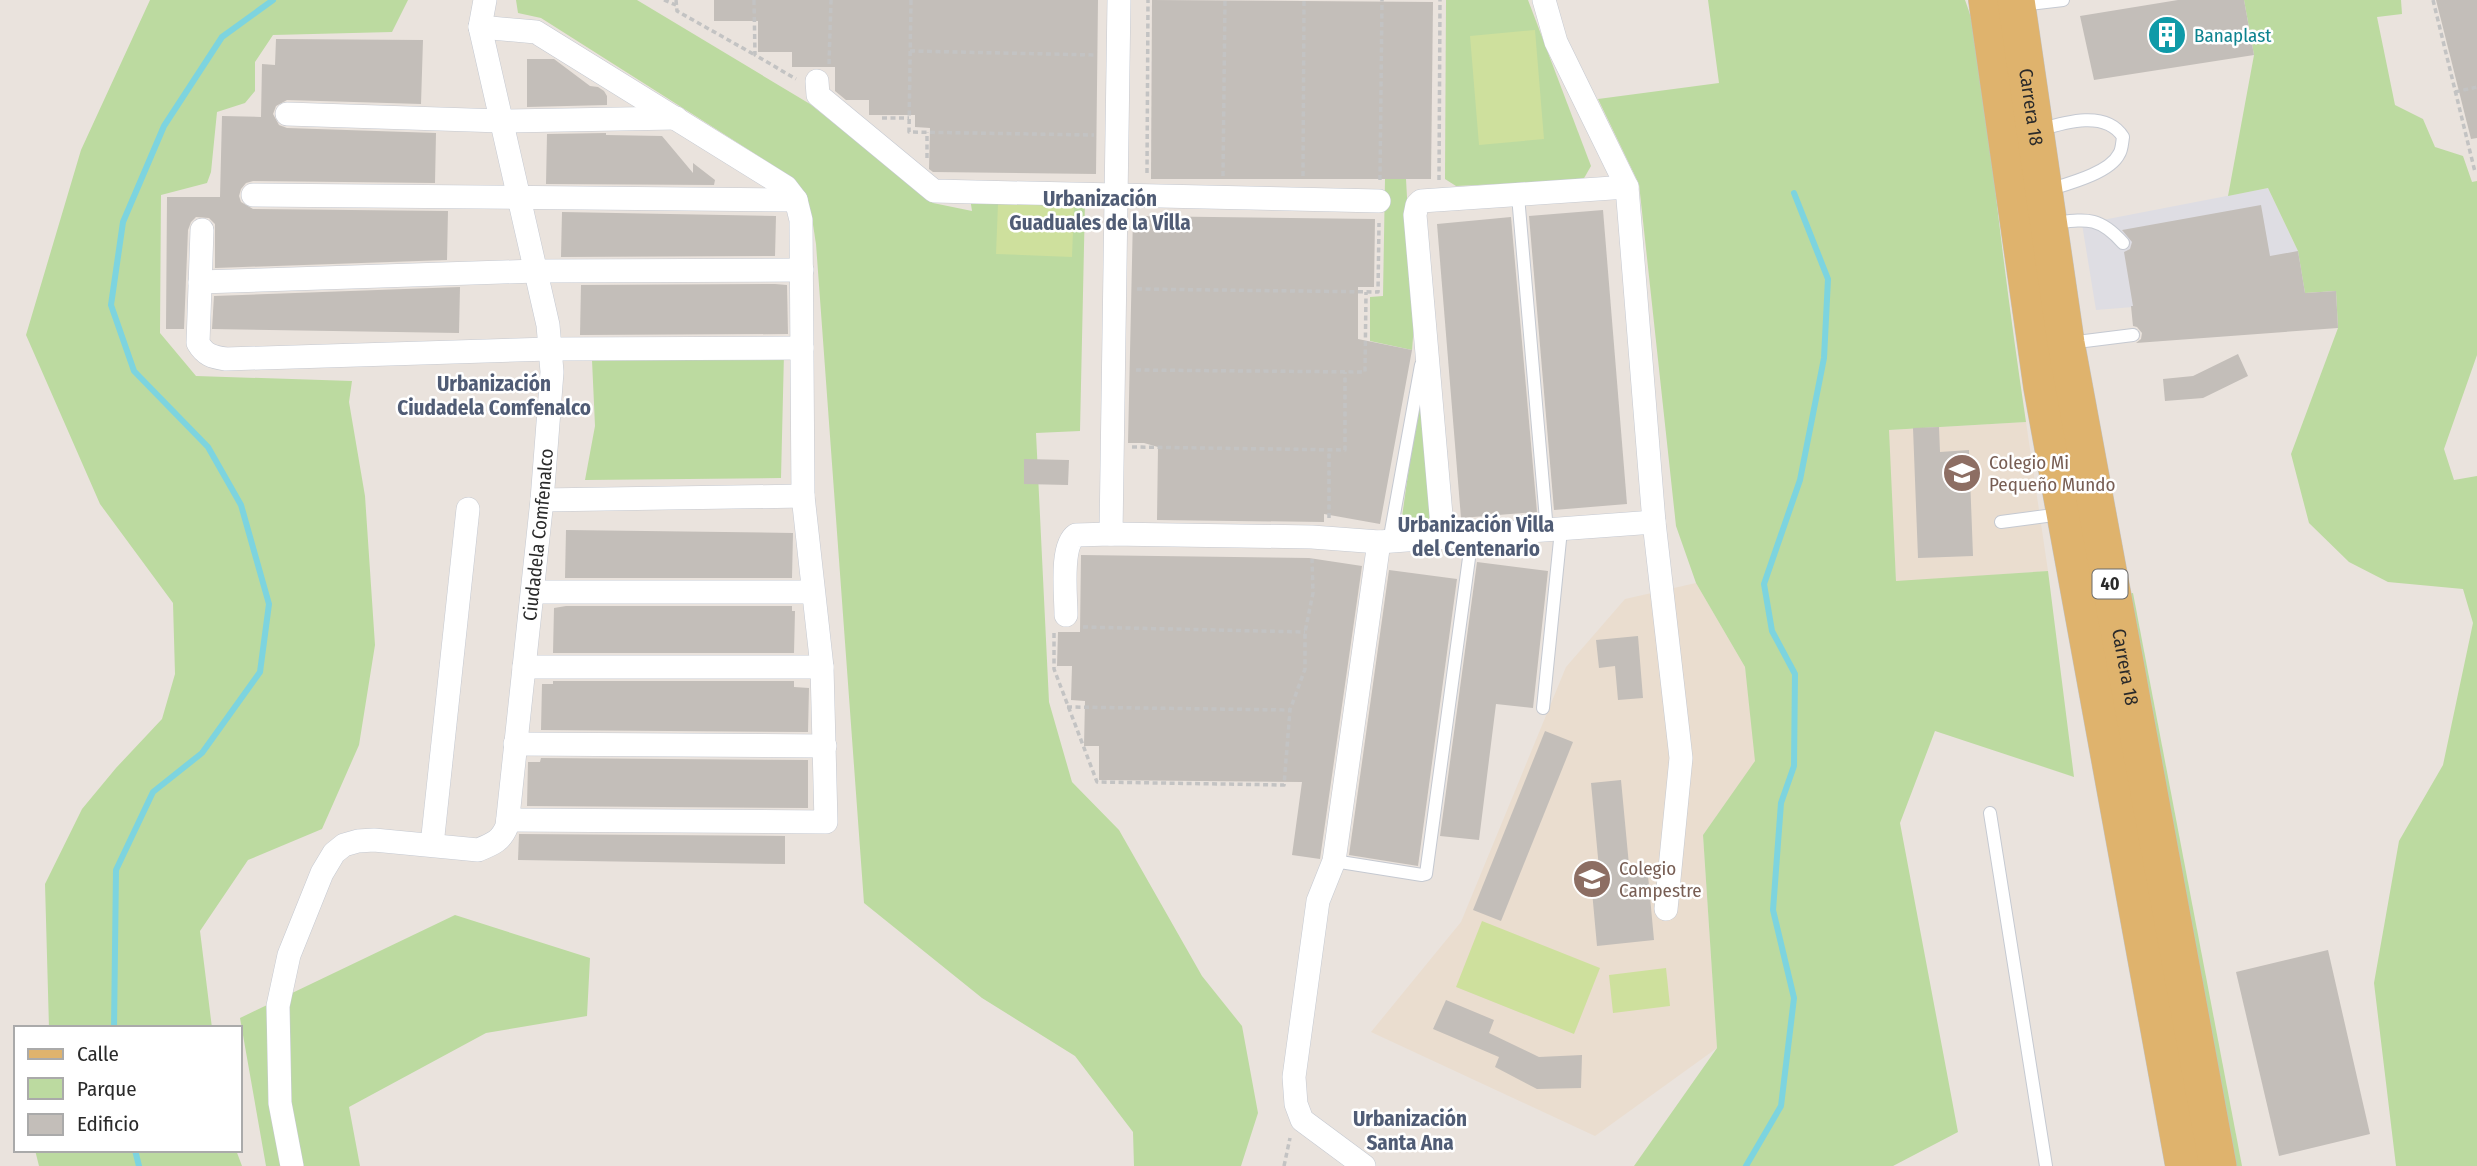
<svg xmlns="http://www.w3.org/2000/svg" width="2477" height="1166" font-family="'Fira Sans Condensed',sans-serif">
<style>
.industrial{fill:#dedde3}
.education{fill:#eaddcf}
.green{fill:#bcdaa0}
.pitch{fill:#cee09d}
.lines{fill:none;stroke-linecap:round;stroke-linejoin:round}
.stream{stroke:#7dd4df;stroke-width:6}
.building{fill:#c3beb9}
.lane-casing{stroke:#c5c9d1;stroke-width:14}
.street-casing{stroke:#c5c9d1;stroke-width:24}
.primary-casing{stroke:#c3c3c3;stroke-width:38}
.path{stroke:#c3c3c3;stroke-width:3.5;stroke-dasharray:5 3.5;stroke-linecap:butt}
.lane{stroke:#fff;stroke-width:12}
.street{stroke:#fff;stroke-width:23}
.primary{stroke:#dfb36d;stroke-width:37}
.labels{text-anchor:middle;stroke-width:5;stroke-linejoin:round;paint-order:stroke}
.shield{fill:#fff;stroke:#6a6a6a;stroke-width:2}
.shield-label{font-size:18px;font-weight:bold;fill:#2a2a2a}
.culture-label{font-size:19px;fill:#0d838f;stroke:#fff;text-anchor:start}
.street-label{font-size:19px;fill:#2a2a2a;stroke:#fff}
.education-label{font-size:19px;fill:#785e54;stroke:#fff;text-anchor:start}
.neighbourhood-label{font-size:21px;font-weight:bold;fill:#505c75;stroke:#fff}
</style>
<rect width="100%" height="100%" fill="#eae3dd"/>
<path class="industrial" d="M2268,188L2298,251L2305,293L2096,310L2082,224Z"/>
<g class="education">
<path d="M2026,422L2048,571L1896,582L1888,430Z"/>
<path d="M1696,583L1745,667L1756,761L1703,835L1717,1048L1595,1136L1371,1032L1461,922L1566,667L1625,599Z"/>
</g>
<g class="green">
<path d="M150,0H408L392,32L273,35L255,62V91L245,103L217,112L211,172L207,183L161,195L160,333L196,376L352,381L349,402L365,496L375,645L359,745L322,829L248,860L200,931L212,1028H49L45,884L82,809L116,768L162,719L175,674L173,603L100,504L26,335L81,150Z"/>
<path d="M516,0H637L810,104L933,203L972,211L970,198L1085,201L1080,431L1036,433L1049,702L1072,782L1119,830L1202,976L1242,1026L1258,1113L1241,1166H1134L1133,1132L1075,1056L982,998L864,903L816,244C812,216 810,200 793,178L541,18L518,13Z"/>
<path d="M1446,0H1528L1591,166L1583,180L1456,186L1445,179Z"/>
<path d="M1708,0H1965C1985,52 1988,122 1994,178C2003,260 2014,341 2026,422L1889,430L1896,581L2048,571L2074,777L1935,731L1900,823L1958,1132L1893,1166H1634L1717,1048L1703,835L1755,761L1745,667L1696,583L1676,526L1639,184L1598,99L1719,83Z"/>
<path d="M2244,0H2401L2402,14L2377,17L2395,105L2423,119L2435,147L2463,156L2472,182L2477,181V355L2444,449L2454,480L2477,476V1166H2396L2374,983L2399,841L2443,765L2473,623L2463,589L2388,582L2349,562L2309,523L2291,454L2338,328L2336,291L2305,293L2298,251L2268,188L2228,196L2254,55Z"/>
<path d="M1385,179H1406L1414,325L1412,350L1370,341V297L1383,296Z"/>
<path d="M784,353L781,478L585,480L595,426L592,360Z"/>
<path d="M1418,404H1422L1431,529L1400,531Z"/>
<path d="M2133,593L2242,1166H2228L2126,594Z"/>
<path d="M455,915L590,958L587,1016L486,1033L349,1107L360,1166H266L240,1018Z"/>
<path d="M35,1150H236L242,1166H39Z"/>
</g>
<g class="pitch">
<path d="M1535,30L1544,139L1479,145L1470,36Z"/>
<path d="M998,204L1074,206L1072,257L996,254Z"/>
<path d="M1482,921L1600,968L1574,1034L1456,987Z"/>
<path d="M1666,968L1670,1006L1613,1013L1609,975Z"/>
</g>
<g class="lines">
<g class="stream">
<path d="M114,1028L116,870L153,792L202,753L260,672L269,604L241,505L208,447L134,371L111,305L123,222L164,126L222,37L273,0"/>
<path d="M135,1150L139,1166"/>
<path d="M1746,1166L1781,1106L1794,998L1773,910L1781,803L1794,766L1795,674L1772,631L1764,584L1800,480L1824,358L1828,279L1794,193"/>
</g>
</g>
<g class="building">
<path d="M714,0H1098L1096,174L933,172L929,169L930,128L915,127V115H869V100H846L835,91V67H792V52H758V21H714Z"/>
<path d="M1152,0L1433,2L1431,179H1151Z"/>
<path d="M2178,0H2244L2254,55L2094,80L2080,16Z"/>
<path d="M2436,0H2477V138L2471,139Z"/>
<path d="M276,39L423,40L421,104L287,100L276,106L273,114L279,125L287,128L436,133L435,183L253,181L246,183L241,189L239,196L241,202L253,209L448,211L447,260L215,268V224L209,218L196,217L191,222L188,230L184,329H166L167,197H220L222,116L261,117L262,64L275,65Z"/>
<path d="M527,59H554L590,86L598,87L604,91L607,96V105L527,107Z"/>
<path d="M606,133V135L662,136L693,173V163L715,180L714,185L546,184L547,134Z"/>
<path d="M2261,205L2270,256L2298,251L2305,293L2336,291L2338,328L2136,343L2141,339L2142,333L2137,327L2133,326L2131,306H2133L2124,252L2130,249L2132,242L2122,230Z"/>
<path d="M1603,210L1627,504L1554,510L1529,216Z"/>
<path d="M562,212L776,216L775,256L561,257Z"/>
<path d="M1133,216L1375,219L1374,287H1358V339L1412,350L1380,524L1324,514V522L1157,520L1158,447L1144,443H1128Z"/>
<path d="M1511,217L1537,512L1461,518L1437,224Z"/>
<path d="M775,284L787,285L788,334L580,335L581,285Z"/>
<path d="M460,287L459,333L212,329L214,296Z"/>
<path d="M2238,354L2248,376L2203,398L2165,401L2163,379L2193,376Z"/>
<path d="M1939,427L1940,452L1969,450L1973,556L1918,558L1913,428Z"/>
<path d="M1024,459L1069,460L1068,485L1024,484Z"/>
<path d="M566,530L793,533L792,578H565Z"/>
<path d="M1081,555L1309,558L1362,566L1320,859L1292,855L1302,782L1099,780V746H1084L1085,701L1071,700L1072,666H1057L1058,632H1080Z"/>
<path d="M1477,562L1548,571L1533,708L1496,704L1479,840L1440,836Z"/>
<path d="M1389,570L1457,579L1418,866L1349,855Z"/>
<path d="M566,606H792V611H795L794,653H553L554,608Z"/>
<path d="M1638,636L1643,698L1618,700L1615,666L1599,668L1596,640Z"/>
<path d="M553,681H794V687L809,688L808,732L541,730L542,684H553Z"/>
<path d="M1545,731L1573,742L1501,921L1473,910Z"/>
<path d="M541,758L808,760V808L527,806L528,762H540Z"/>
<path d="M1621,780L1630,876L1648,875L1654,940L1597,946L1591,880L1600,879L1591,783Z"/>
<path d="M519,834L785,836V864L518,860Z"/>
<path d="M2328,950L2370,1134L2279,1156L2236,972Z"/>
<path d="M1446,1000L1494,1020L1489,1033L1539,1057L1582,1055L1581,1088L1537,1089L1495,1067L1499,1057L1433,1029Z"/>
</g>
<g class="lines">
<defs>
<g id="lane">
<path d="M2020,5L2063,0"/>
<path d="M2039,130C2066,122 2106,110 2123,137C2122,143 2122,150 2119,154C2110,173 2067,184 2048,190"/>
<path d="M1518,196L1547,531"/>
<path d="M2053,223C2087,219 2099,216 2123,243"/>
<path d="M2069,343L2133,335"/>
<path d="M2001,522L2061,514"/>
<path d="M1389,542L1421,365"/>
<path d="M1543,708L1561,530"/>
<path d="M1990,813L2046,1166"/>
<path d="M1334,861L1422,875L1426,874L1472,536"/>
</g>
<g id="street">
<path d="M1544,0L1556,42L1627,187L1654,522L1681,758L1666,909"/>
<path d="M480,27L536,32L786,187L796,200L801,220L803,496L822,667L826,822L508,820"/>
<path d="M817,81L818,95L934,191L1379,201"/>
<path d="M287,114L501,121L676,118"/>
<path d="M253,195L796,200"/>
<path d="M202,230L198,343C205,355 212,357 226,359L550,349L802,348"/>
<path d="M200,282L536,271L802,270"/>
<path d="M542,500L803,496"/>
<path d="M1111,534L1119,0"/>
<path d="M1443,538L1415,215L1417,205L1421,201L1627,187"/>
<path d="M533,592H812"/>
<path d="M1066,615C1066,595 1060,546 1076,535L1111,534L1312,537L1379,542L1654,522"/>
<path d="M524,667H822"/>
<path d="M515,744L825,746"/>
<path d="M432,845L468,509"/>
<path id="s1" d="M292,1166L280,1103L278,1006L289,955L322,873L334,853L344,845L358,841L374,840L478,850C493,844 501,841 507,826L542,500L552,372L548,325L480,27L485,0"/>
<path d="M1364,1166L1302,1120L1296,1104L1294,1077L1318,901L1334,861L1379,542"/>
</g>
<g id="primary">
<path d="M1987,0L2042,387L2184,1166"/>
<path id="s2" d="M2016,0L2066,343L2218,1166"/>
</g>
</defs>
<use href="#lane" class="lane-casing"/>
<use href="#street" class="street-casing"/>
<use href="#primary" class="primary-casing"/>
<g class="path">
<path d="M664,0L676,5"/>
<path d="M676,0L677,11L755,55"/>
<path d="M754,0L755,55L796,79"/>
<path d="M911,0L909,132L1094,135"/>
<path d="M2433,0L2475,172"/>
<path d="M910,51L1095,55"/>
<path d="M829,64L831,0"/>
<path d="M2455,92L2477,87"/>
<path d="M882,118H909"/>
<path d="M927,158V132"/>
<path d="M1147,173L1148,0"/>
<path d="M1223,176L1225,0"/>
<path d="M1303,176L1304,0"/>
<path d="M1380,180L1382,0"/>
<path d="M1439,180L1440,0"/>
<path d="M1137,289L1378,292L1379,223"/>
<path d="M1136,370L1365,372L1366,292"/>
<path d="M1132,447L1345,450V372"/>
<path d="M1329,518V450"/>
<path d="M1083,627L1305,632"/>
<path d="M1054,633V669L1097,782L1284,785L1290,710L1305,669V632L1313,593L1312,559"/>
<path d="M1067,707L1290,710"/>
<path d="M1284,1166L1290,1138"/>
</g>
<use href="#lane" class="lane"/>
<use href="#street" class="street"/>
<use href="#primary" class="primary"/>
</g>
<defs>
<symbol id="building-disc" viewBox="-11 -11 22 22"><circle r="9.5" fill="#0f9aa8" stroke="#fff"/><path d="M-4-6H4V6H1V3H-1V6H-4ZM-2.5-4.3h1.7v1.8h-1.7ZM.8-4.3h1.7v1.8H.8ZM-2.5-1h1.7V.8h-1.7ZM.8-1h1.7V.8H.8Z" fill="#fff"/></symbol>
<symbol id="university-disc" viewBox="-11 -11 22 22"><circle r="9.5" fill="#8d6e63" stroke="#fff"/><path d="M0-5L7-2L0 1L-7-2ZM-4 1L0 2.5L4 1V4Q0 6-4 4Z" fill="#fff"/></symbol>
<symbol id="school-disc" viewBox="-11 -11 22 22"><circle r="9.5" fill="#8d6e63" stroke="#fff"/><path d="M0-5L7-2L0 1L-7-2ZM-4 1L0 2.5L4 1V4Q0 6-4 4Z" fill="#fff"/></symbol>
</defs>
<g fill-rule="evenodd">
<use href="#building-disc" x="2145" y="13" width="44" height="44"/>
<use href="#university-disc" x="1940" y="451" width="44" height="44"/>
<use href="#school-disc" x="1570" y="857" width="44" height="44"/>
</g>
<g class="labels">
<rect class="shield" x="2092.5" y="569.5" width="35" height="29" rx="5"/>
<g class="shield-label">
<text x="2110" y="590">40</text>
</g>
<g class="culture-label">
<text x="2194" y="42">Banaplast</text>
</g>
<g class="street-label">
<text dy="7" stroke="none"><textPath href="#s2" startOffset="108">Carrera 18</textPath></text>
<text dy="7" stroke="none"><textPath href="#s1" startOffset="805">Ciudadela Comfenalco</textPath></text>
<text dy="7" stroke="none"><textPath href="#s2" startOffset="676">Carrera 18</textPath></text>
</g>
<g class="education-label">
<text x="1989" y="469">Colegio Mi<tspan x="1989" dy="22">Pequeño Mundo</tspan></text>
<text x="1619" y="875">Colegio<tspan x="1619" dy="22">Campestre</tspan></text>
</g>
<g class="neighbourhood-label">
<text x="1100" y="206">Urbanización<tspan x="1100" dy="24">Guaduales de la Villa</tspan></text>
<text x="494" y="391">Urbanización<tspan x="494" dy="24">Ciudadela Comfenalco</tspan></text>
<text x="1476" y="532">Urbanización Villa<tspan x="1476" dy="24">del Centenario</tspan></text>
<text x="1410" y="1126">Urbanización<tspan x="1410" dy="24">Santa Ana</tspan></text>
</g>
</g>
<rect x="14" y="1026" width="228" height="126" fill="#ffffff" stroke="#aaaaaa" stroke-width="2"/>
<rect x="28" y="1049" width="35" height="10" fill="#dfb36d" stroke="#aaaaaa" stroke-width="2"/>
<text x="77" y="1061" font-size="21" fill="#2a2a2a">Calle</text>
<rect x="28" y="1078" width="35" height="21" fill="#bcdaa0" stroke="#aaaaaa" stroke-width="2"/>
<text x="77" y="1096" font-size="21" fill="#2a2a2a">Parque</text>
<rect x="28" y="1114" width="35" height="21" fill="#c3beb9" stroke="#aaaaaa" stroke-width="2"/>
<text x="77" y="1131" font-size="21" fill="#2a2a2a">Edificio</text>
</svg>
